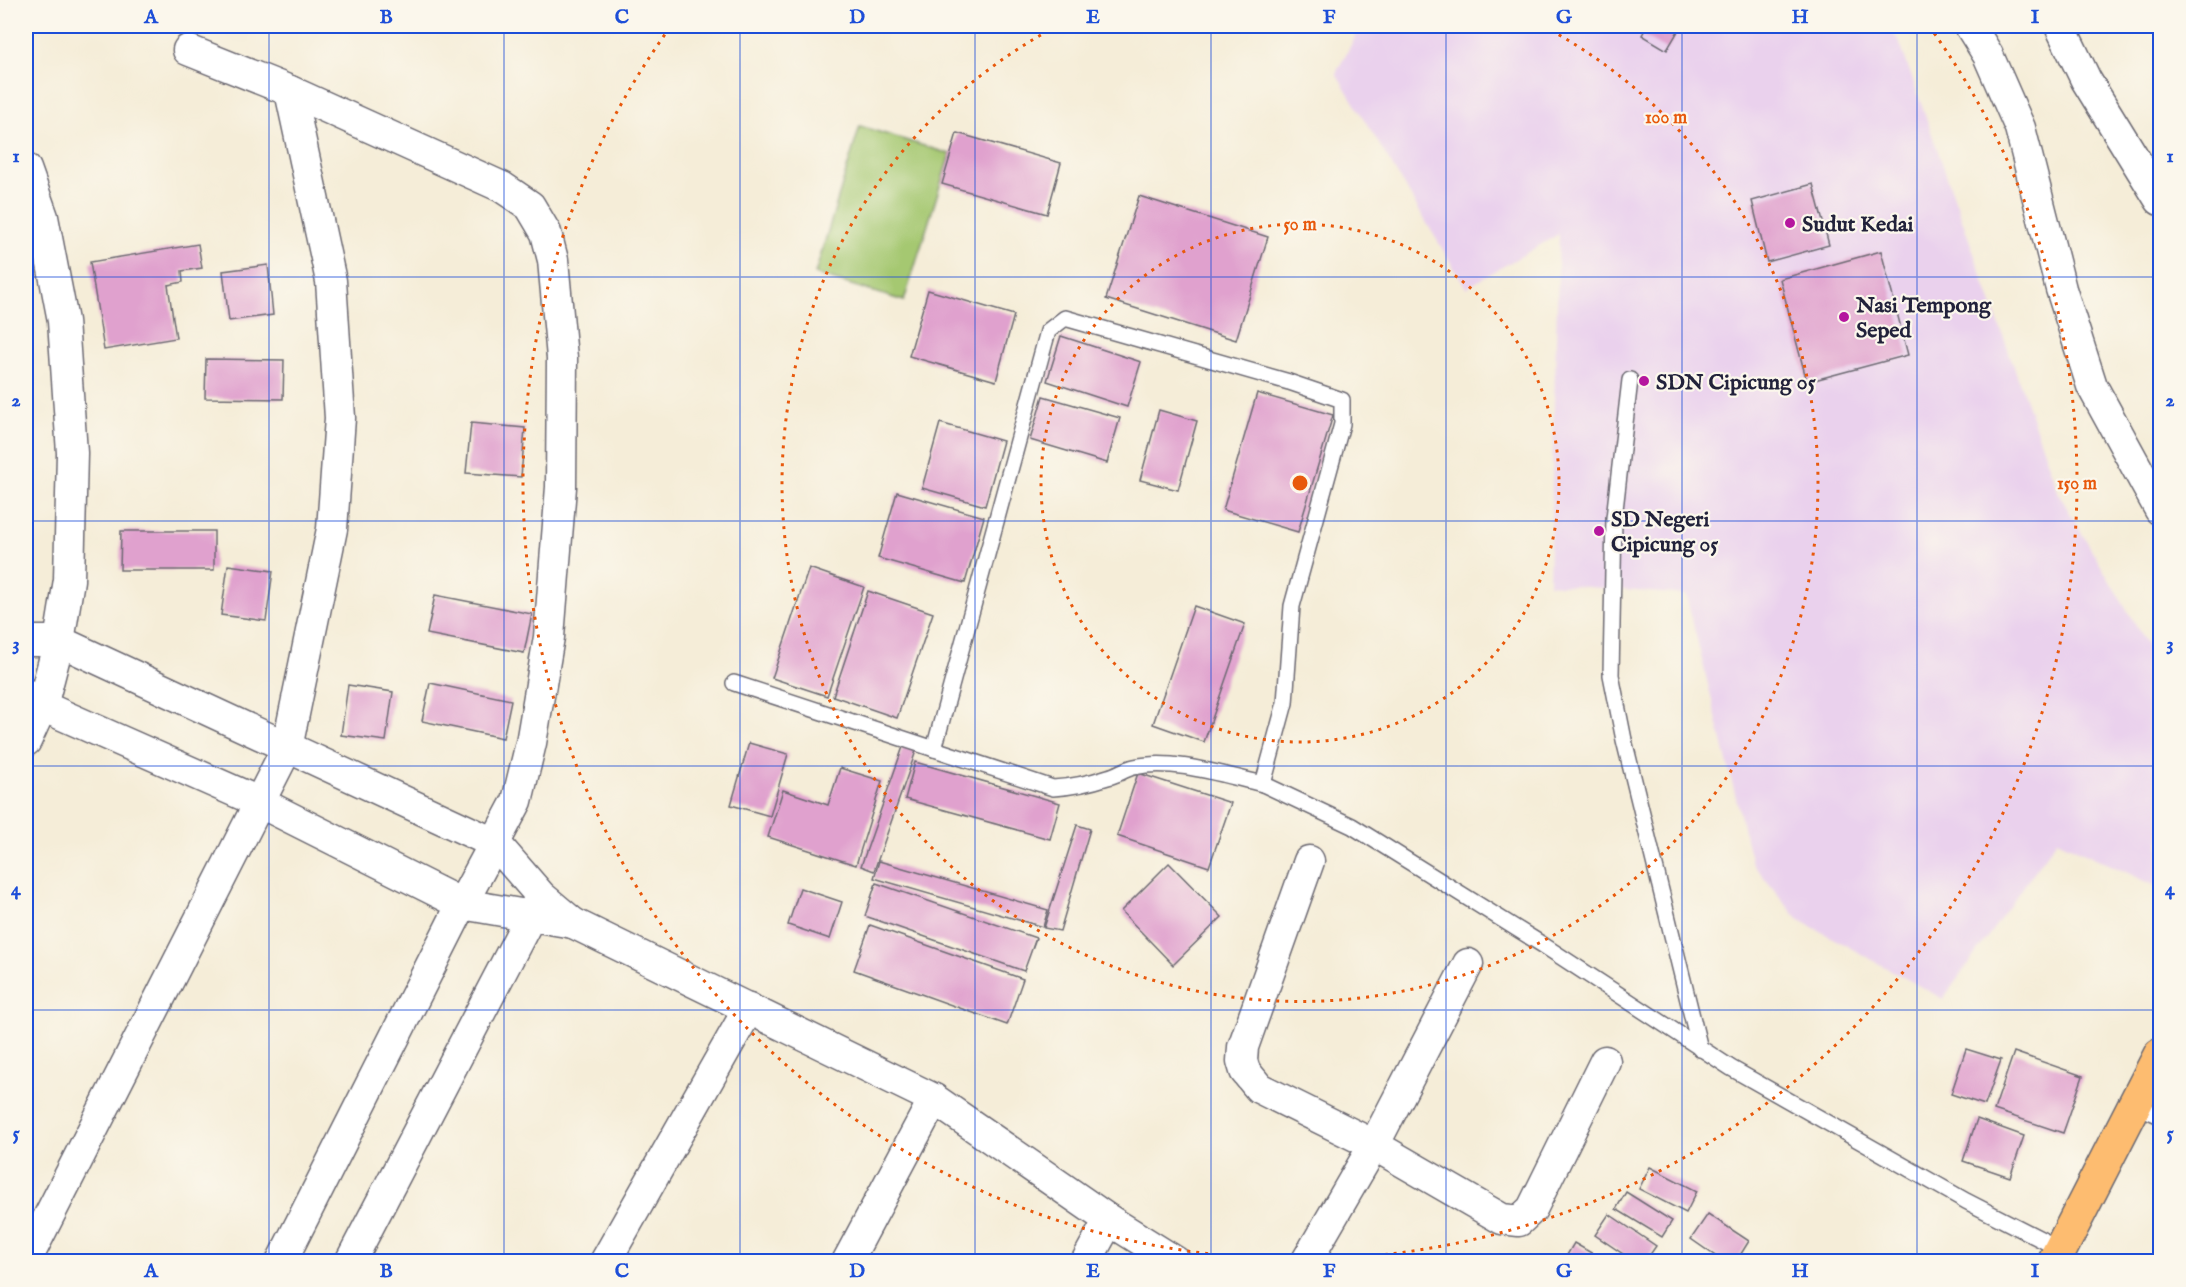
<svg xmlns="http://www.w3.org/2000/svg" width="2186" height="1287" font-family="'IM FELL English',serif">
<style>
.built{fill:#ead1ed}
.green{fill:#a5c871;stroke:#647556;stroke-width:1.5}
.building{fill:#e0a1ce}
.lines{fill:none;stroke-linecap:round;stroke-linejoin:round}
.service-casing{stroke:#6c6972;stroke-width:18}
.minor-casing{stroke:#6c6972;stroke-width:33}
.primary-casing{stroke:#6c6972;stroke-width:36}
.service{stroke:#fff;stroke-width:15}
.minor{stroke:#fff;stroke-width:30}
.primary{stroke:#fdbc6f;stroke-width:33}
.grid{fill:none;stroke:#1d4ed8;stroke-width:1.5;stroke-opacity:0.55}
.ring{fill:none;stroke:#e8590c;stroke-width:3;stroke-dasharray:3 6}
.poi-dot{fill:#b5179e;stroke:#fbf7ec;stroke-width:2}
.labels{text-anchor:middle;stroke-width:4.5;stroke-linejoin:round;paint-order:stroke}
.poi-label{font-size:22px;font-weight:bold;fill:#22223b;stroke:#fbf7ec;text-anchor:start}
.centre{fill:#e8590c;stroke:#fbf7ec;stroke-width:3}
.ring-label{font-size:18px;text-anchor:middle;font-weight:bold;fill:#e8590c;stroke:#fbf7ec;stroke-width:4.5;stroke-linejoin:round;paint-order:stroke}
.neatline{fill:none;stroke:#1d4ed8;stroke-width:2}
.grid-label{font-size:20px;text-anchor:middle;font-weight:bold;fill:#1d4ed8}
</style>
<rect width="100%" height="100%" fill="#fbf7ec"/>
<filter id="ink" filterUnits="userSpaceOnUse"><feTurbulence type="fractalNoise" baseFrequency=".0167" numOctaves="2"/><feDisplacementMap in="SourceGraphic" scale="12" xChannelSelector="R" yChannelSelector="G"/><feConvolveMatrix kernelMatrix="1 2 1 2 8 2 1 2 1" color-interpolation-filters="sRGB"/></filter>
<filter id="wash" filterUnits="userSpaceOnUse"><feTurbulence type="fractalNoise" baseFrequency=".008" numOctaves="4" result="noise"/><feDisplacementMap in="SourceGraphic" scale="24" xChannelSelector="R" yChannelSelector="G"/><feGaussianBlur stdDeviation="1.35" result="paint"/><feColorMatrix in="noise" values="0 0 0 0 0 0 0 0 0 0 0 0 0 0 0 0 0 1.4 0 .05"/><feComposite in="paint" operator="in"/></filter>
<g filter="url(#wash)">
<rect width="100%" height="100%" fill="#f5edd8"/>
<path class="built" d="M1361,26H1886L1899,41L2059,494L2160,667V888L2057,840L1943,999L1798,919L1752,863L1686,595L1549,584L1559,234L1466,288L1336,73Z"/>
<path class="green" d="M860,126L950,154L904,301L815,274Z"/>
<g id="blocks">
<g class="building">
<path d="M1647,26H1681L1667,50L1642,35Z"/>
<path d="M957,133L1061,163L1047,214L942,184Z"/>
<path d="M1813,184L1829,245L1767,262L1752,201Z"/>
<path d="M1139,196L1268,237L1236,340L1106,299Z"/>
<path d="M198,244L202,268L182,271L183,282L168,285L176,338L104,350L90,262Z"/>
<path d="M1881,251L1908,355L1807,382L1780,279Z"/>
<path d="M268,265L273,315L229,321L223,271Z"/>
<path d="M928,290L1014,315L996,381L909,356Z"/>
<path d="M1061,336L1141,362L1127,407L1047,381Z"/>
<path d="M206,359L284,360L283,399L205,398Z"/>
<path d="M1257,393L1333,415L1298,532L1223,510Z"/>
<path d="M1043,396L1120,418L1107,463L1030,440Z"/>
<path d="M1159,410L1197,421L1178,490L1140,480Z"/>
<path d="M471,423L525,428L521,477L466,473Z"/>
<path d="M940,423L1003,441L985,506L922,488Z"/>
<path d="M897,492L984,517L965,583L878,558Z"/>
<path d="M121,531H214V570H120Z"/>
<path d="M228,565L273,571L266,621L221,615Z"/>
<path d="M809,568L864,587L827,696L772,678Z"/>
<path d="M868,591L933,613L897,718L833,696Z"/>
<path d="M435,595L532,614L524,653L427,634Z"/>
<path d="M1194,606L1245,624L1204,742L1153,724Z"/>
<path d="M430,683L511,700L503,738L422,721Z"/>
<path d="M348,685L393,692L386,741L341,735Z"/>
<path d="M749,743L788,754L770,816L731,805Z"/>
<path d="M904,744L917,748L874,871L861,866Z"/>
<path d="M915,762L1060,803L1050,839L905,799Z"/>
<path d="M840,768L882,781L856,865L768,837L783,790L828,805Z"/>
<path d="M1138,773L1231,803L1209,867L1117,836Z"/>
<path d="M1077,825L1090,829L1060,931L1044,928Z"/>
<path d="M879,861L1048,910L1043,927L874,878Z"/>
<path d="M1169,863L1222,917L1173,965L1121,911Z"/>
<path d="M876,883L1036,938L1024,971L865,916Z"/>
<path d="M800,888L842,902L830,939L788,925Z"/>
<path d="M870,925L1023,979L1007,1025L854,970Z"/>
<path d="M1966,1049L2001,1060L1985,1105L1951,1094Z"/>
<path d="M2014,1052L2083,1076L2063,1133L1994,1110Z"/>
<path d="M1977,1119L2024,1136L2010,1177L1963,1161Z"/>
<path d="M1650,1167L1697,1191L1686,1213L1639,1189Z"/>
<path d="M1626,1192L1672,1221L1662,1237L1616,1209Z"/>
<path d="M1609,1214L1656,1246L1645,1262H1635L1595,1235Z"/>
<path d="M1708,1214L1749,1241L1736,1262H1724L1691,1239Z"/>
<path d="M1574,1243L1607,1262H1563Z"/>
</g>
</g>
</g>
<g filter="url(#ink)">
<use href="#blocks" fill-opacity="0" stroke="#6c6972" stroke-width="1.5"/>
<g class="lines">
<defs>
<g id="service">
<path d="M1630,380L1614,518L1611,675L1624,740L1700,1049"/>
<path d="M734,683L1053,788C1072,787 1090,783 1108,777C1117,775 1125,769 1134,767C1174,758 1223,775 1263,784"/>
<path d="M934,749L1048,331L1065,318L1289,382L1342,400V424L1292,606L1285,703L1263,784L1352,826L1543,945L1731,1068L1966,1201L2060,1249"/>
<path d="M2133,1104L2160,1116"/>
</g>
<g id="minor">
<path d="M1970,26L1988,55L2020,128L2061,289L2092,386L2160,510"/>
<path d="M2060,26L2086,80L2160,200"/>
<path d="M188,50L290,91L502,187L530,206L546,233L553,260L562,358L561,487L549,637L531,743L517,801L462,904L281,1262"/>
<path d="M26,169L43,217L63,321L72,453L69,580L59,641L42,706L26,741"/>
<path d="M26,641H59L496,844L541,896L573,923L934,1099L1109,1220"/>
<path d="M26,694L42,706L261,803L462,904L573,923"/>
<path d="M1309,861L1243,1047L1242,1061L1245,1071L1259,1088L1374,1145L1502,1219L1519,1221L1532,1209L1605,1061"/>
<path d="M26,1261L287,748L332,529L340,418L331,281L290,91"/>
<path d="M350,1262L540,898"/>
<path d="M605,1262L749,1008"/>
<path d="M847,1262L934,1099"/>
<path d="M1086,1262L1109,1220L1176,1262"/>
<path d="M1306,1262L1374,1145L1468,964"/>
</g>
<path id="primary" d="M2054,1262L2160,1055"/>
</defs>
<use href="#service" class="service-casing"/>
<use href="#minor" class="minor-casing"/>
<use href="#primary" class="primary-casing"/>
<use href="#service" class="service"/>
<use href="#minor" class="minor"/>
<use href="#primary" class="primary"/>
</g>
</g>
<path class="grid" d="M269,26V1262M504,26V1262M740,26V1262M975,26V1262M1211,26V1262M1446,26V1262M1682,26V1262M1917,26V1262M26,277H2160M26,521H2160M26,766H2160M26,1010H2160"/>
<g class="ring">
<circle cx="1300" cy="483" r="259"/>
<path d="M1543 26A518 518 0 1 1 1057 26"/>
<path d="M1929 26A777 777 0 1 1 671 26"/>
</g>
<g class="poi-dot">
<circle cx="1790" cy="223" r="6"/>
<circle cx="1844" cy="317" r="6"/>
<circle cx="1644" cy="381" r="6"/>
<circle cx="1599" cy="531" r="6"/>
</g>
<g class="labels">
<g class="poi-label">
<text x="1802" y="231">Sudut Kedai</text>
<text x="1856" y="312">Nasi Tempong<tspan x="1856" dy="25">Seped</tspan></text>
<text x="1656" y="389">SDN Cipicung 05</text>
<text x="1611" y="526">SD Negeri<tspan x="1611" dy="25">Cipicung 05</tspan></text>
</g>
</g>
<circle cx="1300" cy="483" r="9" class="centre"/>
<g class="ring-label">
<text x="1666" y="123">100 m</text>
<text x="1300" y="230">50 m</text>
<text x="2077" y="489">150 m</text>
</g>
<rect width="2186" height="1287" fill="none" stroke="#fbf7ec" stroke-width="66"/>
<rect x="33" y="33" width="2120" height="1221" class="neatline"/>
<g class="grid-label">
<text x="151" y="23">A</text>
<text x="386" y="23">B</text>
<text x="622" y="23">C</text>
<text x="857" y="23">D</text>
<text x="1093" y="23">E</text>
<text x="1329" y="23">F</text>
<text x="1564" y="23">G</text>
<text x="1800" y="23">H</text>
<text x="2035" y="23">I</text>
<text x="16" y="162">1</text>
<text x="2170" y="162">1</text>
<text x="16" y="406">2</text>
<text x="2170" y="406">2</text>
<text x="16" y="650">3</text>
<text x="2170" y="650">3</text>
<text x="16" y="895">4</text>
<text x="2170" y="895">4</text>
<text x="16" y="1139">5</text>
<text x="2170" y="1139">5</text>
<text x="151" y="1277">A</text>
<text x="386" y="1277">B</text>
<text x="622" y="1277">C</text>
<text x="857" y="1277">D</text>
<text x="1093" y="1277">E</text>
<text x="1329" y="1277">F</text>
<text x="1564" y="1277">G</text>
<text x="1800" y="1277">H</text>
<text x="2035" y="1277">I</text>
</g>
</svg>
